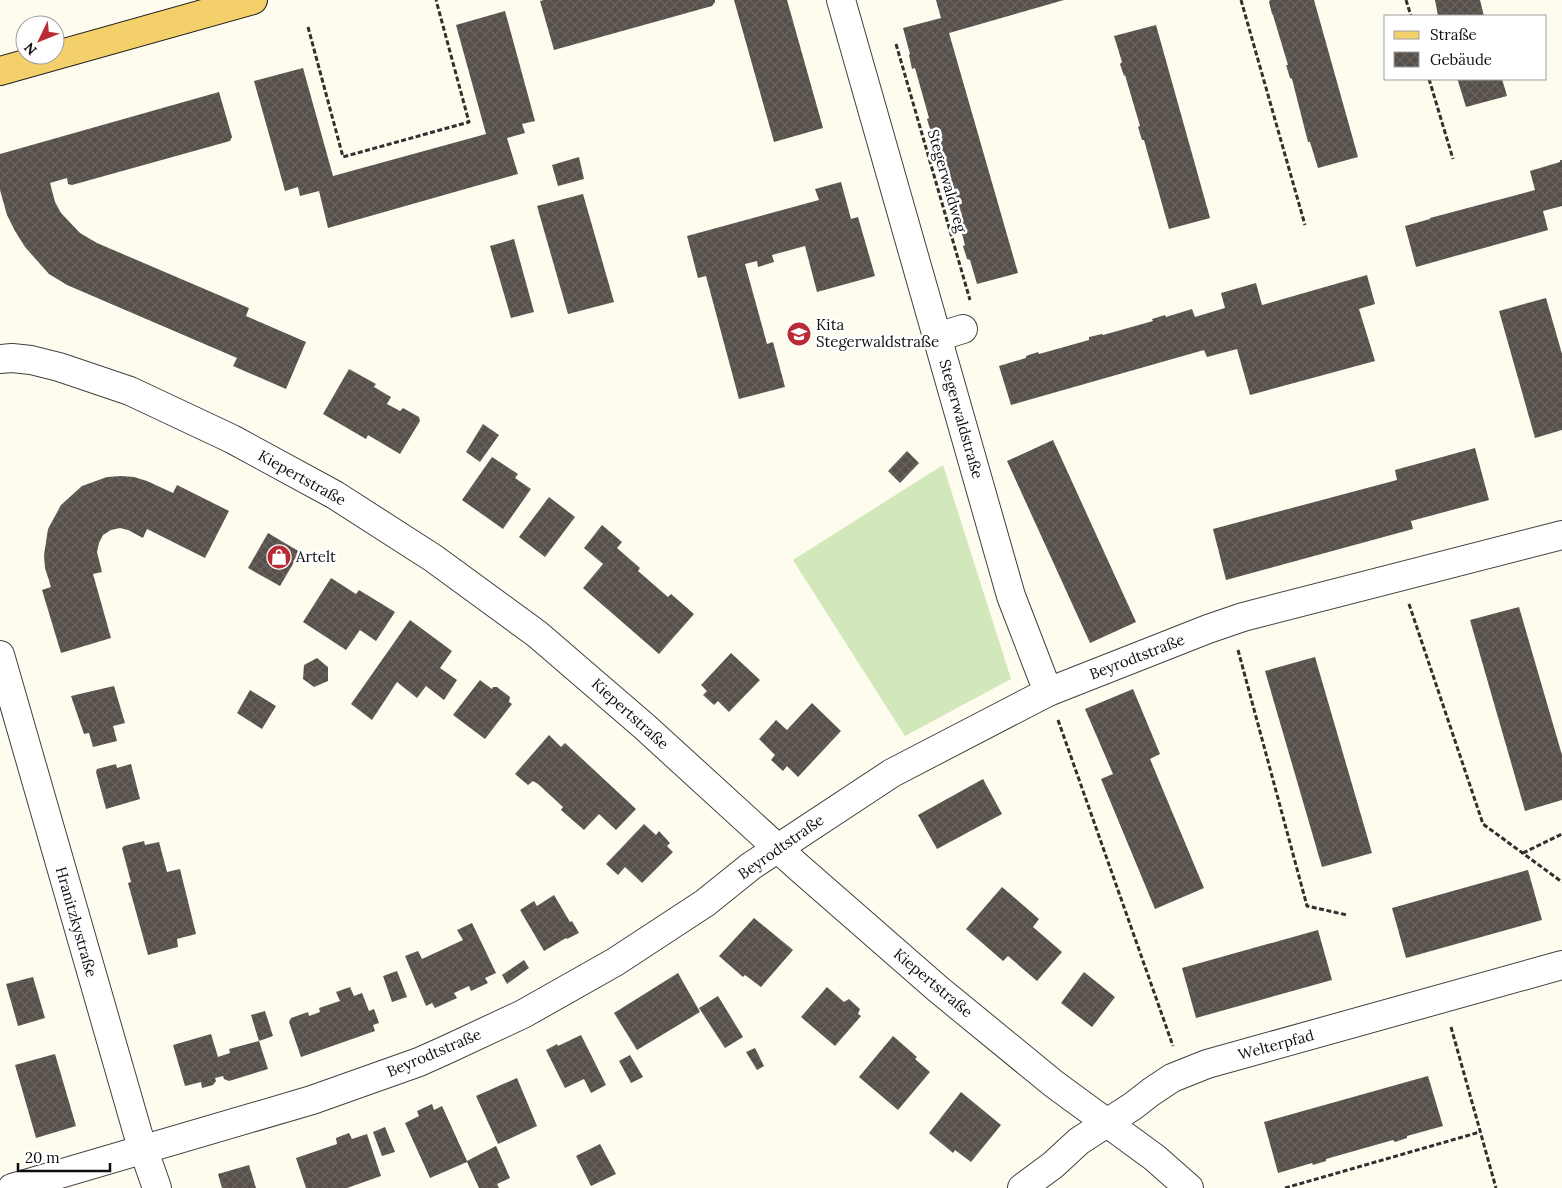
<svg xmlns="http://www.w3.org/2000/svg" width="1562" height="1188" font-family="Lora,serif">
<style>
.grass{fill:#d2e8ba}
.building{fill:url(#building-cross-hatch)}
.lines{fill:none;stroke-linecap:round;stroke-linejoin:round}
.minor-casing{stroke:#414141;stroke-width:30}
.major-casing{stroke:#1f1f1f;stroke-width:30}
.path{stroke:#303030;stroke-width:3;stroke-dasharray:5 2.5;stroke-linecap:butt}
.minor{stroke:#fff;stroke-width:28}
.major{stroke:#f3d06a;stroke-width:28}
.labels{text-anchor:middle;stroke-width:5;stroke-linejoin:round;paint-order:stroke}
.street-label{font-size:15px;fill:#0e0e0e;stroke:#fff}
.poi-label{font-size:15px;fill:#0e0e0e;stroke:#fff;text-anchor:start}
</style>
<defs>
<pattern id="building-cross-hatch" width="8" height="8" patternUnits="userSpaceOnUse" patternTransform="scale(1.25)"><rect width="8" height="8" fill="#564f4a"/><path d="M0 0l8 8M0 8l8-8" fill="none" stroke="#696460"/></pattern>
</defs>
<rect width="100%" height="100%" fill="#fefbef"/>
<path class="grass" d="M943,465L1011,679L905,736L793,560Z"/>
<g class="building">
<path d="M544,0H715V2L712,6L554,50L540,1Z"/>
<path d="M734,0H787L823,128L774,142Z"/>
<path d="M936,0H1064L949,33L1018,273L977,284L970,260L967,259L963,246L965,245L952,196H949L945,182H947L933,131L931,132L927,119L929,118L915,68L912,69L909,55L910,54L903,28L941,18Z"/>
<path d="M1270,0H1314L1358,157L1318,168L1310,142H1308L1292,79L1290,78L1286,65H1288L1273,15L1272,14L1269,2Z"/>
<path d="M1435,0H1480L1484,16H1438Z"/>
<path d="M505,11L535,121L522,124L525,133L507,138L518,174L328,228L319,191L300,196L298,187L285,191L254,81L303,68L333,176L486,134L456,25Z"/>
<path d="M1156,25L1210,218L1169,229L1144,140H1142L1138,127L1140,126L1125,75L1124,76L1120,64L1122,62L1114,36Z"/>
<path d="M1456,79H1502L1507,96L1466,107L1458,81Z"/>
<path d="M219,92L232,137L230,141L72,185L68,184L67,178L50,183L55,202L61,213L80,233L97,243L249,308L246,316L306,342L286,389L233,366L237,358L67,285L49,274L25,247L15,231L7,215L0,190V154Z"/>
<path d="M579,157L584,179L558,186L552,165Z"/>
<path d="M1560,160H1562V206L1543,211L1548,230L1416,267L1405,226L1430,219V218L1535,190L1530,171L1560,162Z"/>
<path d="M841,182L851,219L858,217L875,276L817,292L805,246L772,255L774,262L758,267L757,261L745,264L767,344L773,342L785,387L739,399L706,276L698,278L687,236L819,200L815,189Z"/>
<path d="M583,194L614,302L568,314L537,206Z"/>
<path d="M514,239L534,312L511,318L490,246Z"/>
<path d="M1367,275L1375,304L1359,309L1375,361L1250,395L1237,349L1207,357L1204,350L1011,405L999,366L1026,358V356L1038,352L1039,354L1089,340V337L1102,334L1103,335L1153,321L1152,319L1165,315L1166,317L1192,309L1195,317L1225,308L1221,293L1256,283L1262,305Z"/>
<path d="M1546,298L1562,354V430L1535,438L1499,311Z"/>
<path d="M349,369L376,384L374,387L391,397L387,404L400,411L403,408L419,417L420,421L400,454L368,435L366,439L323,414Z"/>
<path d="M483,424L499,435L480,462L466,452Z"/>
<path d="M1053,440L1136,622L1090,643L1007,461Z"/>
<path d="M1475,448L1489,500L1411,521L1413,529L1226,580L1213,529L1397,480L1395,470Z"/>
<path d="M907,451L919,463L900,483L888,471Z"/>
<path d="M492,457L518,474L515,478L531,489L503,529L462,500Z"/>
<path d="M121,476L134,477L147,481L173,493L177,485L229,511L205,558L147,529L143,538L128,530L120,528L111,530L103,535L99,543L97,552L102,572L93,574L111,638L61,653L42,590L51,587L45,568L44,555L48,529L61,505L82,486L107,477Z"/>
<path d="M549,497L575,517L545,557L519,537Z"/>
<path d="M602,525L622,542L617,548L640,568L638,571L668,597L671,594L694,614L659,654L583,588L603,564L584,548Z"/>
<path d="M268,533L300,552L280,586L248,568Z"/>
<path d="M331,578L356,594L359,590L395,612L376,641L360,630L346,650L303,622Z"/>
<path d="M1519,607L1562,755V800L1525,811L1470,620Z"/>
<path d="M410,620L452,651L440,668L457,680L444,700L426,686L417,698L397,682L372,720L351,704Z"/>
<path d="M731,653L760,680L729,712L718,701L714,705L703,695L707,691L701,685Z"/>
<path d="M1315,657L1372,853L1322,867L1265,671Z"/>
<path d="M317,658L328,667V681L314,687L303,679L304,665Z"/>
<path d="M480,680L492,689L493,687H497L510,697L509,702L512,704L485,739L453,715Z"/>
<path d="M114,686L125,723L113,726L117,741L93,747L89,733L84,734L71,696Z"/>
<path d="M1133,689L1160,754L1150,759L1204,888L1155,909L1101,779L1113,774L1085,709Z"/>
<path d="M250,690L276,706L262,729L237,713Z"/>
<path d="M812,703L841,731L798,777L787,766L783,771L771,760L775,755L759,739L776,720L787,730Z"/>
<path d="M549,735L561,747L565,743L636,809L616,830L599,814L584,830L561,810L563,807L538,784L533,781L528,785L515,774Z"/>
<path d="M116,764L117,768L131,764L140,799L106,809L96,772L97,769Z"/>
<path d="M983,779L1002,814L937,849L918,815Z"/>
<path d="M644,824L656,835L659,831L670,843L667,846L673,852L642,883L625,867L618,875L606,864Z"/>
<path d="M144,841L145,845L159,842L167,872L180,869L196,934L177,939L178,947L148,955L128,883L131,882L122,848L124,846Z"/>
<path d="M1528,870L1542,920L1406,958L1392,908Z"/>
<path d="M1002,887L1039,919L1033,927L1062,952L1037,981L1008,956L1003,961L966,929Z"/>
<path d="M554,895L570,922L572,921L579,933L567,939L566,938L544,951L520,910L534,901L537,906Z"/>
<path d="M754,918L793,950L761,987L745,975L743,977L719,956Z"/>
<path d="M472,923L496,973L485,978L488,983L471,991L469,986L454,993L457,998L435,1008L432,1003L426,1006L405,956L418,951L422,959L463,940L457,930Z"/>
<path d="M1318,930L1332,980L1196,1018L1182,968Z"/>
<path d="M524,960L529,968L507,984L502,975Z"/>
<path d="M397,971L407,997L392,1002L383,976Z"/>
<path d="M1084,972L1115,997L1092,1027L1061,1003Z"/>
<path d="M678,973L700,1012L637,1050L614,1013Z"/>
<path d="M33,977L45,1018L18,1026L6,984Z"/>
<path d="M350,987L354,996L362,993L369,1011L374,1009L379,1023L373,1025L375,1031L301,1057L289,1022L291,1018L308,1012L309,1016L320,1012L319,1008L340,1001L336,992Z"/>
<path d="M827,987L844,1002L849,999L860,1009L858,1014L861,1016L835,1046L801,1017Z"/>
<path d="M718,996L743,1037L725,1048L699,1008Z"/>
<path d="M265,1011L273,1036L259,1041L268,1069L229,1081L224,1079L223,1076L215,1078L216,1081L213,1085L202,1088L201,1082L185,1086L173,1045L211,1034L218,1057L230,1053L229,1049L259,1041L251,1015Z"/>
<path d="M581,1035L606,1085L591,1093L584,1079L565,1088L546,1050L557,1044L558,1046Z"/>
<path d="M893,1036L917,1057L915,1059L930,1072L898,1110L859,1077Z"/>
<path d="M755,1048L764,1066L757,1070L746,1052Z"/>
<path d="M55,1054L76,1126L36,1138L15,1065Z"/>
<path d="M630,1055L643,1077L631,1083L619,1061Z"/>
<path d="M1428,1076L1443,1126L1407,1136V1138L1395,1142L1393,1140L1326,1159V1161L1313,1165L1312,1163L1278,1173L1264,1122Z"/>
<path d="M517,1078L537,1126L498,1144L476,1096Z"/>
<path d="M961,1092L1001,1125L971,1162L955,1150L953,1153L929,1133Z"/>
<path d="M432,1104L434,1110L442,1106L467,1161L496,1146L510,1178L497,1184L499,1188H479L467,1162L430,1178L405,1123L419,1116L417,1111Z"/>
<path d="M385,1127L395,1152L382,1156L373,1132Z"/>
<path d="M349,1133L352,1139L367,1134L381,1176L347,1188H306L296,1158L337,1144L336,1138Z"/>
<path d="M600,1144L616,1174L591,1186L576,1156Z"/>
<path d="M249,1165L256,1188H222L218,1174Z"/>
</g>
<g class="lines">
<defs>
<g id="minor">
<path d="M841,0L1011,596L1048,692"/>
<path d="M937,337L963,329"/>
<path d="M0,359L12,358L31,360L59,367L130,391L232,439L335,495L433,558L537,634L645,727L796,865L938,989L1054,1084L1155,1158L1189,1188"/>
<path d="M0,655L138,1134L157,1188"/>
<path d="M12,1188L312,1100L419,1062L448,1049L523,1014L615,962L705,903L751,866L892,773L1048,692L1208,629L1243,617L1562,535"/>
<path d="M1022,1188L1053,1165L1079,1141L1133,1106L1151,1092L1172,1078L1207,1064L1562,965"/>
</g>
<path id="major" d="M0,71L253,0"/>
</defs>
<use href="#minor" class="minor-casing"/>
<use href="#major" class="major-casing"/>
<g class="path">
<path d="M1241,0L1305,225"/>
<path d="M1406,0L1411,16"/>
<path d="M308,27L343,157L469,122L436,0"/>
<path d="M896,44L970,300"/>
<path d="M1429,79L1453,159"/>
<path d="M1409,604L1483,824L1562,882"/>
<path d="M1238,650L1307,906L1347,915"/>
<path d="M1058,720L1173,1046"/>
<path d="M1523,853L1562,834"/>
<path d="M1451,1027L1496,1188"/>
<path d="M1285,1188L1480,1132"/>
</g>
<use href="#minor" class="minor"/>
<use href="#major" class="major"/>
</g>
<defs>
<symbol id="school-disc" viewBox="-11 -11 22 22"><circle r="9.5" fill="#b92b34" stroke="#fff"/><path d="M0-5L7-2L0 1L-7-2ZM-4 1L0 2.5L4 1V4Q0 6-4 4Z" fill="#fff"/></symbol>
<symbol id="shop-disc" viewBox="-11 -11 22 22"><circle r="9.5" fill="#b92b34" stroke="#fff"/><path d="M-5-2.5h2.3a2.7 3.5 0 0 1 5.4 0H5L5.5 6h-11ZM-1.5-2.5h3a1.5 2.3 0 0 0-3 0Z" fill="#fff"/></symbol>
</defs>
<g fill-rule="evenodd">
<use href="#school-disc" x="785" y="320" width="28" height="28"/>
<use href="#shop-disc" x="265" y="543" width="28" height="28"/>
</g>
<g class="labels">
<g class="street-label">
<text transform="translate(947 181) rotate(74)" y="5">Stegerwaldweg</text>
<text transform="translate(961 419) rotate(74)" y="5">Stegerwaldstraße</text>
<text transform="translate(302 478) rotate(29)" y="5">Kiepertstraße</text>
<text transform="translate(1137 657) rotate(-21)" y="5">Beyrodtstraße</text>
<text transform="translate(630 714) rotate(42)" y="5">Kiepertstraße</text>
<text transform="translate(781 847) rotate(-35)" y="5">Beyrodtstraße</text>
<text transform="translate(76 922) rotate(74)" y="5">Hranitzkystraße</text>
<text transform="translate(933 983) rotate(40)" y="5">Kiepertstraße</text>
<text transform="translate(1276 1045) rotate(-15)" y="5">Welterpfad</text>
<text transform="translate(434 1053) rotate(-23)" y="5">Beyrodtstraße</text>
</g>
<g class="poi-label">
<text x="816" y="330">Kita<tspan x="816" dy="17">Stegerwaldstraße</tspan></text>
<text x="296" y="562">Artelt</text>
</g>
</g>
<rect x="1384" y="15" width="162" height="65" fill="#ffffff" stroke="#9f9f9f"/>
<rect x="1394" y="31" width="25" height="8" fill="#f3d06a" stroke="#9f9f9f"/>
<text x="1430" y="40" font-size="15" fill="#0e0e0e">Straße</text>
<rect x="1394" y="52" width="25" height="15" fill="url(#building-cross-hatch)" stroke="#9f9f9f"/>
<text x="1430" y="65" font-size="15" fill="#0e0e0e">Gebäude</text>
<g transform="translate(40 40) rotate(227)"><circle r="24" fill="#ffffff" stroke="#9f9f9f"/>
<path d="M0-4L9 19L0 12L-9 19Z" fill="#b92b34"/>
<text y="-8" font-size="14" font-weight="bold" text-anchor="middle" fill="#0e0e0e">N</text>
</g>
<path d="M18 1163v8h92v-8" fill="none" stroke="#0e0e0e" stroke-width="2.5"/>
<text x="25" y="1163" font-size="15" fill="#0e0e0e" stroke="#ffffff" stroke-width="4" paint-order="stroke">20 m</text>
</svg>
